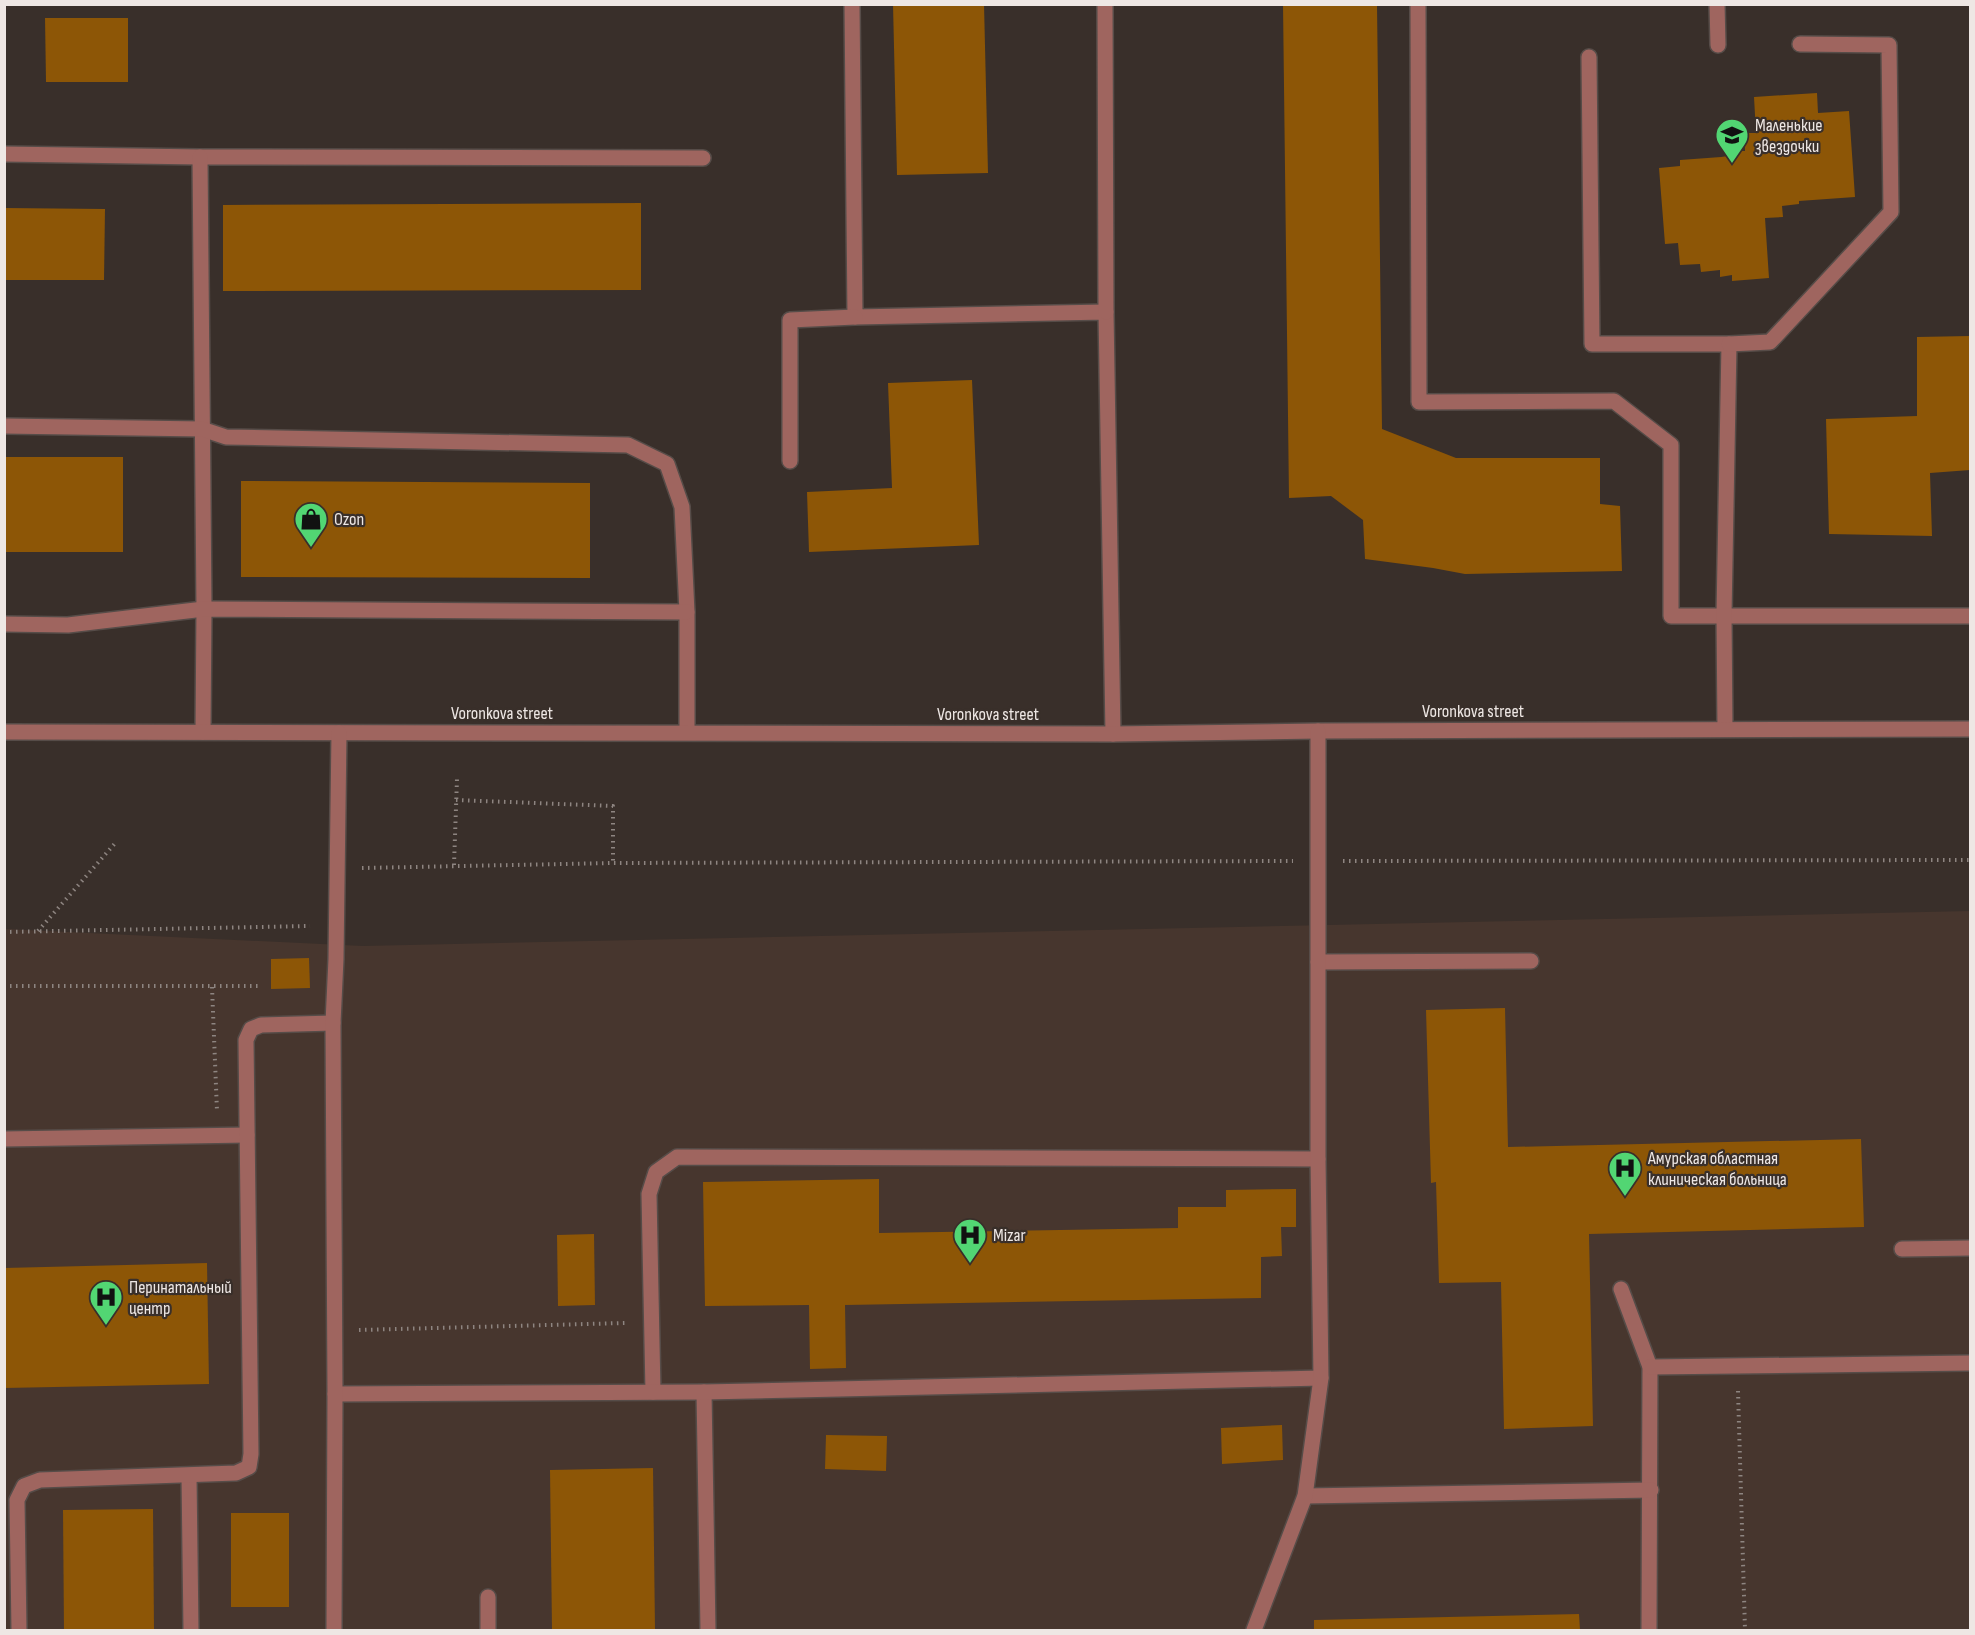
<svg xmlns="http://www.w3.org/2000/svg" width="1975" height="1635" font-family="'Sofia Sans Condensed',sans-serif">
<style>
.built{fill:#47362e}
.building{fill:#8d5606}
.lines{fill:none;stroke-linecap:round;stroke-linejoin:round}
.minor-casing{stroke:#564c48;stroke-width:18}
.path{stroke:#8e8581;stroke-width:4;stroke-dasharray:1.5 4.5;stroke-linecap:butt}
.minor{stroke:#9f655f;stroke-width:15}
.labels{text-anchor:middle;stroke-width:4.5;stroke-linejoin:round;paint-order:stroke}
.poi-label{font-size:18px;fill:#eee7e4;stroke:#392f2a;text-anchor:start}
.street-label{font-size:18px;fill:#eee7e4;stroke:#392f2a}
</style>
<rect width="100%" height="100%" fill="#392f2a"/>
<path class="built" d="M1970,911V1630H5V929L363,946Z"/>
<g class="building">
<path d="M893,4H984L988,173L897,175Z"/>
<path d="M1283,4H1377L1382,429L1456,458H1600V504L1620,506L1622,571L1465,574L1433,568L1365,559L1363,520L1331,496L1289,498Z"/>
<path d="M45,18H128V82H46Z"/>
<path d="M1817,93L1818,113L1849,111L1855,197L1799,201V204L1782,206L1783,217L1765,218L1769,278L1732,281V275L1720,277V270L1701,272L1700,264L1680,265L1678,243L1665,244L1659,168L1680,166V160L1721,157L1735,155V151H1745L1744,133H1756L1754,97Z"/>
<path d="M641,203V290L223,291V205Z"/>
<path d="M4,208L105,209L104,280H4Z"/>
<path d="M1970,336V470L1930,473L1932,536L1829,534L1826,419L1917,416V337Z"/>
<path d="M972,380L979,545L809,552L807,492L892,488L888,383Z"/>
<rect x="4" y="457" width="119" height="95"/>
<path d="M241,481L590,483V578L241,577Z"/>
<path d="M309,958L310,988L271,989V959Z"/>
<path d="M1505,1008L1508,1147L1861,1139L1864,1227L1589,1234L1593,1426L1504,1429L1501,1282L1439,1283L1436,1182L1431,1183L1426,1010Z"/>
<path d="M879,1179V1233L1178,1228V1207H1226V1190L1296,1189V1227H1281L1282,1256L1261,1257V1298L845,1305L846,1368L810,1369L809,1305L705,1306L703,1182Z"/>
<path d="M594,1234L595,1305L558,1306L557,1235Z"/>
<path d="M207,1263L209,1384L4,1388V1268Z"/>
<path d="M1282,1425L1283,1460L1222,1464L1221,1428Z"/>
<path d="M826,1435L887,1436L886,1471L825,1469Z"/>
<path d="M653,1468L655,1630H552L550,1470Z"/>
<path d="M153,1509L154,1630H64L63,1510Z"/>
<rect x="231" y="1513" width="58" height="94"/>
<path d="M1579,1614L1580,1630H1314V1620Z"/>
</g>
<g class="lines">
<defs>
<g id="minor">
<path d="M852,4L855,317L1106,312L1113,734"/>
<path d="M1105,4L1106,312"/>
<path d="M1418,4L1419,402L1614,401L1671,445V616H1970"/>
<path d="M1717,4L1718,45"/>
<path d="M1589,57L1592,344H1729L1724,615L1725,729"/>
<path d="M4,154L200,157L703,158"/>
<path d="M200,157L204,609L203,732"/>
<path d="M1729,344L1770,342L1891,212L1889,45L1800,44"/>
<path d="M4,426L202,429L226,437L628,445L667,464L682,507L687,612V732"/>
<path d="M790,461V320L855,317"/>
<path d="M4,624L68,625L204,609L687,612"/>
<path d="M4,732L1113,734L1318,731L1970,729"/>
<path d="M1318,962L1531,961"/>
<path d="M4,1139L247,1135"/>
<path d="M1902,1249L1970,1248"/>
<path d="M1621,1289L1650,1367L1649,1630"/>
<path d="M1650,1367L1970,1363"/>
<path d="M653,1392L649,1194L656,1172L677,1157L1318,1159"/>
<path d="M704,1392L708,1630"/>
<path d="M335,1394L704,1392L1321,1378"/>
<path d="M189,1476L191,1630"/>
<path d="M1305,1496L1651,1490"/>
<path d="M488,1597V1630"/>
<path d="M19,1630L17,1500L24,1486L40,1480L236,1473L249,1467L251,1454L246,1040L251,1029L261,1025L333,1023"/>
<path d="M334,1630L335,1394L333,1023L336,959L339,733"/>
<path d="M1254,1630L1305,1496L1321,1378L1318,1159V731"/>
</g>
</defs>
<use href="#minor" class="minor-casing"/>
<g class="path">
<path d="M456,800L613,806V863"/>
<path d="M1343,861L1970,860"/>
<path d="M454,865L457,779"/>
<path d="M362,868L613,863L1293,861"/>
<path d="M38,931L117,841"/>
<path d="M4,932L310,926"/>
<path d="M4,986H259"/>
<path d="M212,987L217,1111"/>
<path d="M359,1330L625,1323"/>
<path d="M1738,1391L1745,1630"/>
</g>
<use href="#minor" class="minor"/>
</g>
<defs>
<symbol id="school-pin" viewBox="-11 -11 22 30"><path d="M0 17L-7.5 6A9.5 9.5 0 1 1 7.5 6Z" fill="#52d673" stroke="#392f2a"/><path d="M0-5L7-2L0 1L-7-2ZM-4 1L0 2.5L4 1V4Q0 6-4 4Z" fill="#111"/></symbol>
<symbol id="shop-pin" viewBox="-11 -11 22 30"><path d="M0 17L-7.5 6A9.5 9.5 0 1 1 7.5 6Z" fill="#52d673" stroke="#392f2a"/><path d="M-5-2.5h2.3a2.7 3.5 0 0 1 5.4 0H5L5.5 6h-11ZM-1.5-2.5h3a1.5 2.3 0 0 0-3 0Z" fill="#111"/></symbol>
<symbol id="hospital-pin" viewBox="-11 -11 22 30"><path d="M0 17L-7.5 6A9.5 9.5 0 1 1 7.5 6Z" fill="#52d673" stroke="#392f2a"/><path d="M-5-5h3v3.5h4V-5h3V5h-3V1.5h-4V5h-3Z" fill="#111"/></symbol>
</defs>
<g fill-rule="evenodd">
<use href="#school-pin" x="1713" y="116" width="38" height="52"/>
<use href="#shop-pin" x="292" y="500" width="38" height="52"/>
<use href="#hospital-pin" x="1606" y="1149" width="38" height="52"/>
<use href="#hospital-pin" x="951" y="1216" width="38" height="52"/>
<use href="#hospital-pin" x="87" y="1278" width="38" height="52"/>
</g>
<g class="labels">
<g class="poi-label">
<text x="1755" y="131">Маленькие<tspan x="1755" dy="21">звездочки</tspan></text>
<text x="334" y="525">Ozon</text>
<text x="1648" y="1164">Амурская областная<tspan x="1648" dy="21">клиническая больница</tspan></text>
<text x="993" y="1241">Mizar</text>
<text x="129" y="1293">Перинатальный<tspan x="129" dy="21">центр</tspan></text>
</g>
<g class="street-label">
<text x="1473" y="717">Voronkova street</text>
<text x="502" y="719">Voronkova street</text>
<text x="988" y="720">Voronkova street</text>
</g>
</g>
<rect width="1975" height="1635" fill="none" stroke="#eee7e4" stroke-width="12"/>
</svg>
